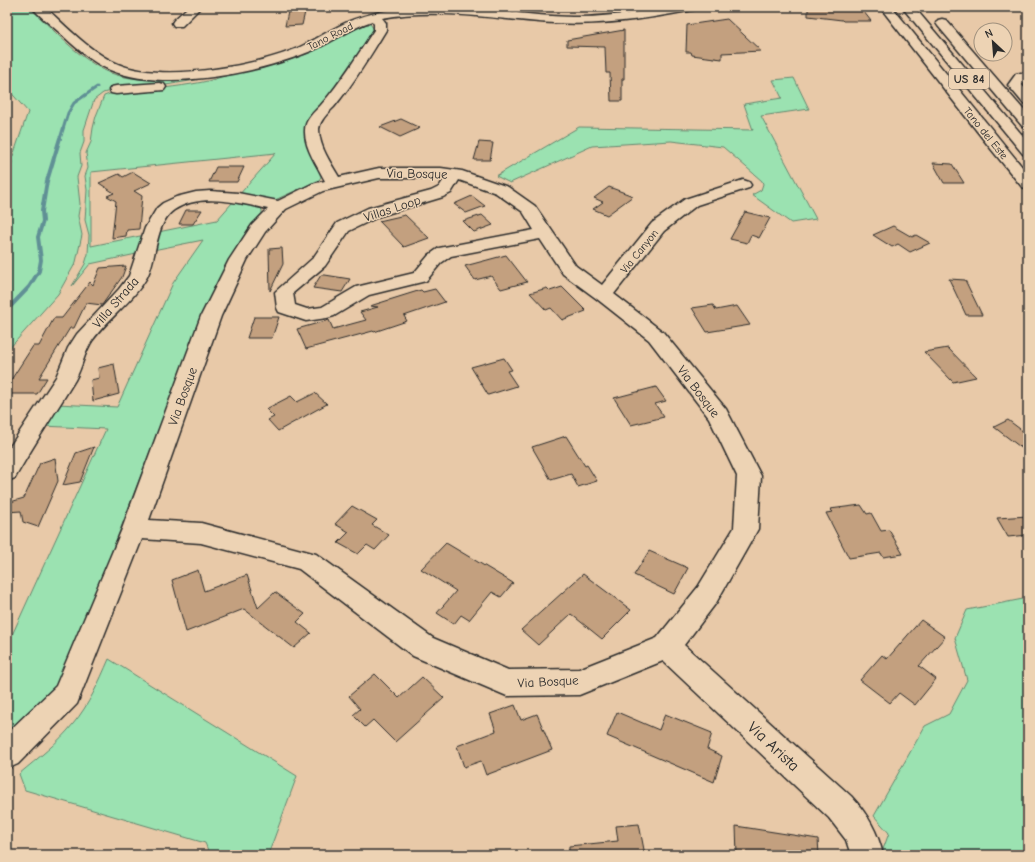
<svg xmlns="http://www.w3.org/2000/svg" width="1035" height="862" font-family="'Comic Neue',sans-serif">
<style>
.green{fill:#9be2b1;stroke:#63866e}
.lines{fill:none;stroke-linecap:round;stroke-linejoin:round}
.stream-far1{stroke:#609095;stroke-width:3}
.stream{stroke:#609095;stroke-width:4}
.building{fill:#c3a07f;stroke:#2b2b2b}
.minor-casing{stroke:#2b2b2b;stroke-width:3}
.highway-casing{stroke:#2b2b2b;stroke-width:3}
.minor{fill:#edd3b4;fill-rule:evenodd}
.highway{fill:#edd3b4;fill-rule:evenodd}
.labels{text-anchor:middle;stroke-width:3;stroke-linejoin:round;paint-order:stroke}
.far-street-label{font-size:11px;fill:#2b2b2b;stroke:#edd3b4}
.shield{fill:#edd3b4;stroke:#655d54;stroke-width:1}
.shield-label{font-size:12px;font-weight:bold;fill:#2b2b2b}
.street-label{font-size:13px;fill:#2b2b2b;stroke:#edd3b4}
.near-street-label{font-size:16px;fill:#2b2b2b;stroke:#edd3b4}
</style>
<rect width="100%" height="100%" fill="#e8c9a8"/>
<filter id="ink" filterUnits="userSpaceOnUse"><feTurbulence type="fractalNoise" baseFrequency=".025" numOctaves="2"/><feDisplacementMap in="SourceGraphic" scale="8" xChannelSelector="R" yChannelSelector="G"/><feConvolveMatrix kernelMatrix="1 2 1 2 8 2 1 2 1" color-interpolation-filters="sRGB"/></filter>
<g filter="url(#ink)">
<g class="green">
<path d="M7,7H29C53,29 75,55 104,70C135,86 186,78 219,76L166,85L110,91L103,93L94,100L84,130V142L80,153L81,166L77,177L80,204L78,216L82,235L76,262L58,294L7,351V214L12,161L7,160V156H13L28,112L7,88Z"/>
<path d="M370,24L374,29L370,37L338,84L314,112L307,122L308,145L321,177L319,180L275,200L267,201L238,196L276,153L91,172V246L145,235L141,253L90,264L72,286L85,264L88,254L89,235L85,220L87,190L85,176L88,168L86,153L91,142L93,128L96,116L104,96L112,93C133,91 216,85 228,73C256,68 285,63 312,52C331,44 349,25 370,24Z"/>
<path d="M794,78L809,109L761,116L816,219L791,223L752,195L761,190L763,184L762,181L723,147L671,141L592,146L510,183L496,176L579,127L753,130L744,104L782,98L773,80Z"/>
<path d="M232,203L260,208L262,210V213L248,229L227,263L200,320L74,651L63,675L50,695L7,738V646L106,429L43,426L57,404L117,407L173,283L203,240L153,250L158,232L217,220Z"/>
<path d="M1028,598V855H881L889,833L874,816L925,726L949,714L967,680L955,638L967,610Z"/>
<path d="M109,659L297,776L268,855H210L205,843L25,790L19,774C38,758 58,743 73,724C89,705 99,682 109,659Z"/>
</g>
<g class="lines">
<path class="stream-far1" d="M60,139L68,113L74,103L97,87"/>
<path class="stream" d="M7,310L29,287L39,271L41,260L38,237L43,221L42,211L47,181L60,138"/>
</g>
<g class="building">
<path d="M808,7H860L871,21H843L842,20L808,16Z"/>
<path d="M288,12H305L302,25L285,26Z"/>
<path d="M727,19L761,51L722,53V59L692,55L691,52H686L687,25Z"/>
<path d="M624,30V79H622V101H611L610,73H606L605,47L567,46V40Z"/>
<path d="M401,119L420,128L400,137L380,127Z"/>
<path d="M479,142L493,143L490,160H474Z"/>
<path d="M933,163L952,164L964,183H944Z"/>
<path d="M216,167H244L237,182H209Z"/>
<path d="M133,172L151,183L134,191L142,196L139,229L127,230L126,236L112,238L116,201L107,196L114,193L99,183L119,174L123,177Z"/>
<path d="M609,187L633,196L607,215L593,209L603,202L594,198Z"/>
<path d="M472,196L485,206L466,213L454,204Z"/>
<path d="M186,210H202L193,224H179Z"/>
<path d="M745,212L770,218L759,238L751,235L747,243L730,239Z"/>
<path d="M405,215L429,238L404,247L379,221Z"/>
<path d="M482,215L493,225L474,232L463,221Z"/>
<path d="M893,226L912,237L916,235L930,243L910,252L898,244L892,247L873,235Z"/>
<path d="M282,248L283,264L270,291L269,249Z"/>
<path d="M506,255L527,282L501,289L491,276L475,280L465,266Z"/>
<path d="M126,266L122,277L102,305L86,303L74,328H70L39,378H47L37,394H7V386L33,346H39L54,318H62L90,282L93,285L100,268Z"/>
<path d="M321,275H325L350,279L342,292L313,288Z"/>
<path d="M949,279L965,280L982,315H966Z"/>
<path d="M562,287L586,311L562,320L551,308L546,310L530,293L547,288L550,291Z"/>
<path d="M435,289L445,302L404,316L407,321L374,332L373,331L306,349L297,329L329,320L333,329L366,320L360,312L378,307L370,306L421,290L423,292Z"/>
<path d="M713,305L716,310L737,306L750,325L707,332L692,308Z"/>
<path d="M254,317H279L272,338H247Z"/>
<path d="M948,348L976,377L953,382L924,352Z"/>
<path d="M504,358L512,370L507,371L517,386L488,395L471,367Z"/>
<path d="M114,364L119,394L93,401L91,380L99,378L98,368Z"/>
<path d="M656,387L666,401L655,404L664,417L631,425L614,398Z"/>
<path d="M315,393L327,404L278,431L268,420L274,417L266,409L291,396L297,402Z"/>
<path d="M1008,420L1028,435V453L994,427Z"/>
<path d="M566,436L585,466L587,465L597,481L578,487L571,474L551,480L532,447Z"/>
<path d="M94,447L80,482L63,485L76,453Z"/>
<path d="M55,458L58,481L38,527L23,522L21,511L7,512V503L24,498L40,463Z"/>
<path d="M861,505L867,514L871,513L881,531L889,530L903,554L883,557L881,553L849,558L826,513L833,512L830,509Z"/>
<path d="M352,506L377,520L372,525L389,535L375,550L367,545L358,554L338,543L349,532L335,524Z"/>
<path d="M1028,516V535L1008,537L997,518Z"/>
<path d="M446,543L513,583L501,597L492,592L469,620L461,615L454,624L437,613L456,591L421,569Z"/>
<path d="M649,551L688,568L674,594L634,575Z"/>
<path d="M198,570L204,591L247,575L258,608L275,592L305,614L297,622L311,633L294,648L244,609L186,632L172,580Z"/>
<path d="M583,574L631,610L602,639L571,614L538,645L521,630Z"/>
<path d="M921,620L945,637L919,666L936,679L915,705L899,693L890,703L860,680L882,655L887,659Z"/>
<path d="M375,674L399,698L422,677L444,698L395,742L373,720L365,727L353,715L360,709L349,696Z"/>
<path d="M515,705L521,720L537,714L552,750L486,775L481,761L464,767L457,746L496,731L490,714Z"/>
<path d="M617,712L659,730L665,714L712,733L707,749L722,756L714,782L607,736Z"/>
<path d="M639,824L645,855H569V846L618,841L616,826Z"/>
<path d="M736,826L818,839L819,855H737Z"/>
</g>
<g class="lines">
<defs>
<g id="minor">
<path d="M32,7H45C67,27 90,52 118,64C162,83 258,66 300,47C315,40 328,31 343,24C362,15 382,11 403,8C459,2 516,16 572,17C615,18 656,7 699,7L697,9L693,10C647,19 601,26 554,23C498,20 439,7 382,18L386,23V30C370,56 354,83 334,107C328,113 320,120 319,129C319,147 331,163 339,177L379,168H441L462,171L508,187L535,206L576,266L602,285L652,223L685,199L737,182L743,180L749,182L751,185L749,188L697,205L664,231L614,294L663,332L726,409L761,476L758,529L716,603L684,645L851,796C867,813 878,832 883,855H851L846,840L829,818L663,661L579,695L507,696L413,656L299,569L201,543L142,539L77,704L18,764L7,769V733L56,686L122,529L201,316L229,260L252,225L268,209C240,203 200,192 174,210C155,223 157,258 147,277C133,302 108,318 92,341C84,353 82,368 75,380C55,413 34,444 15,478L7,481V451L56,377L68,348L77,334L119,289L129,276L145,228L157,208L163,203L176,197L196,192L210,191L238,193L278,201L312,184L325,181C317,165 304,148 305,130C305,120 314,112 321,105C341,82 357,56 374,30V24L372,21C348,29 329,45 306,53C253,74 164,92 110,70C91,62 74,46 59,32C50,24 39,16 32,7ZM379,178H445L439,187L431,191L368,208L337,223L313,258L275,292L277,308L279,312L306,321L327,318L334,316L369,295L426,281L441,263L451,256L540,239L563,274L597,299L649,340L709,418L737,476L734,528L698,587L657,638L579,669L508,670L433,638L316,554L201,523L149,520L221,316L247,260L265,232L286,209L323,191ZM459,180L496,193L523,212L534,230L439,248L429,255L414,273L356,287L322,307L307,309L295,305L293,293L325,266L349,231L380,216L443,197L451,193Z"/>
<path d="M188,7H201L182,26H174L172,23L174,20Z"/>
<path d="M880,7H892L1028,174V189L1022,187L987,144Z"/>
<path d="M1021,73L1028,74V82L1024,81L1022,85L1028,92V104L1023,103L1008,85L1016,74Z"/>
<path d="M159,83L164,84L166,87L164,90L116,94L111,93L109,90L111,87L116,86Z"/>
</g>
<g id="highway">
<path d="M902,7H914L1028,142V156L1023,154Z"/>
<path d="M942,19L946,20L1028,115V128L1023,127L938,26L936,23L938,20Z"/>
</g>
</defs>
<use href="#minor" class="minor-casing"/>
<use href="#highway" class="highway-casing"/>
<use href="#minor" class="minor"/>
<use href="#highway" class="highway"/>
</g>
</g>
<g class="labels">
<g class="far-street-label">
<text transform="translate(330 36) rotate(-27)" y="4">Tano Road</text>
<text transform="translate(986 133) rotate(51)" y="4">Tano del Este</text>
<text transform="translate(639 251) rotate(-51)" y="4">Via Canyon</text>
</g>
<rect class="shield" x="949" y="69" width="40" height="20" rx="3"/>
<g class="shield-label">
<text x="969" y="83">US 84</text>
</g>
<g class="street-label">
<text transform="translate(417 173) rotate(1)" y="5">Via Bosque</text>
<text transform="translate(392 208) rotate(-18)" y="5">Villas Loop</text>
<text transform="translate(115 302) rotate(-49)" y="5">Villa Strada</text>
<text transform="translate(699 391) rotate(53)" y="5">Via Bosque</text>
<text transform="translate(182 396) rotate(-70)" y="5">Via Bosque</text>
<text transform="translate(548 681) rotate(-3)" y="5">Via Bosque</text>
</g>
<g class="near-street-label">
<text transform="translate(774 746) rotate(43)" y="6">Via Arista</text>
</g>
</g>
<rect width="1035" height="862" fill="none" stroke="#edd3b4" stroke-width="24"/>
<rect x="12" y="12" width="1011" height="838" fill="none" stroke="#2b2b2b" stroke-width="1.5" filter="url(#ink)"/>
<g transform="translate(993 42) rotate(334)"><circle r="19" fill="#edd3b4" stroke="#9f907d"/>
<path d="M0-3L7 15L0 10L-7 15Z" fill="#2b2b2b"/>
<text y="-6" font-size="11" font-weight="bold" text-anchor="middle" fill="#2b2b2b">N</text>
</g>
</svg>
